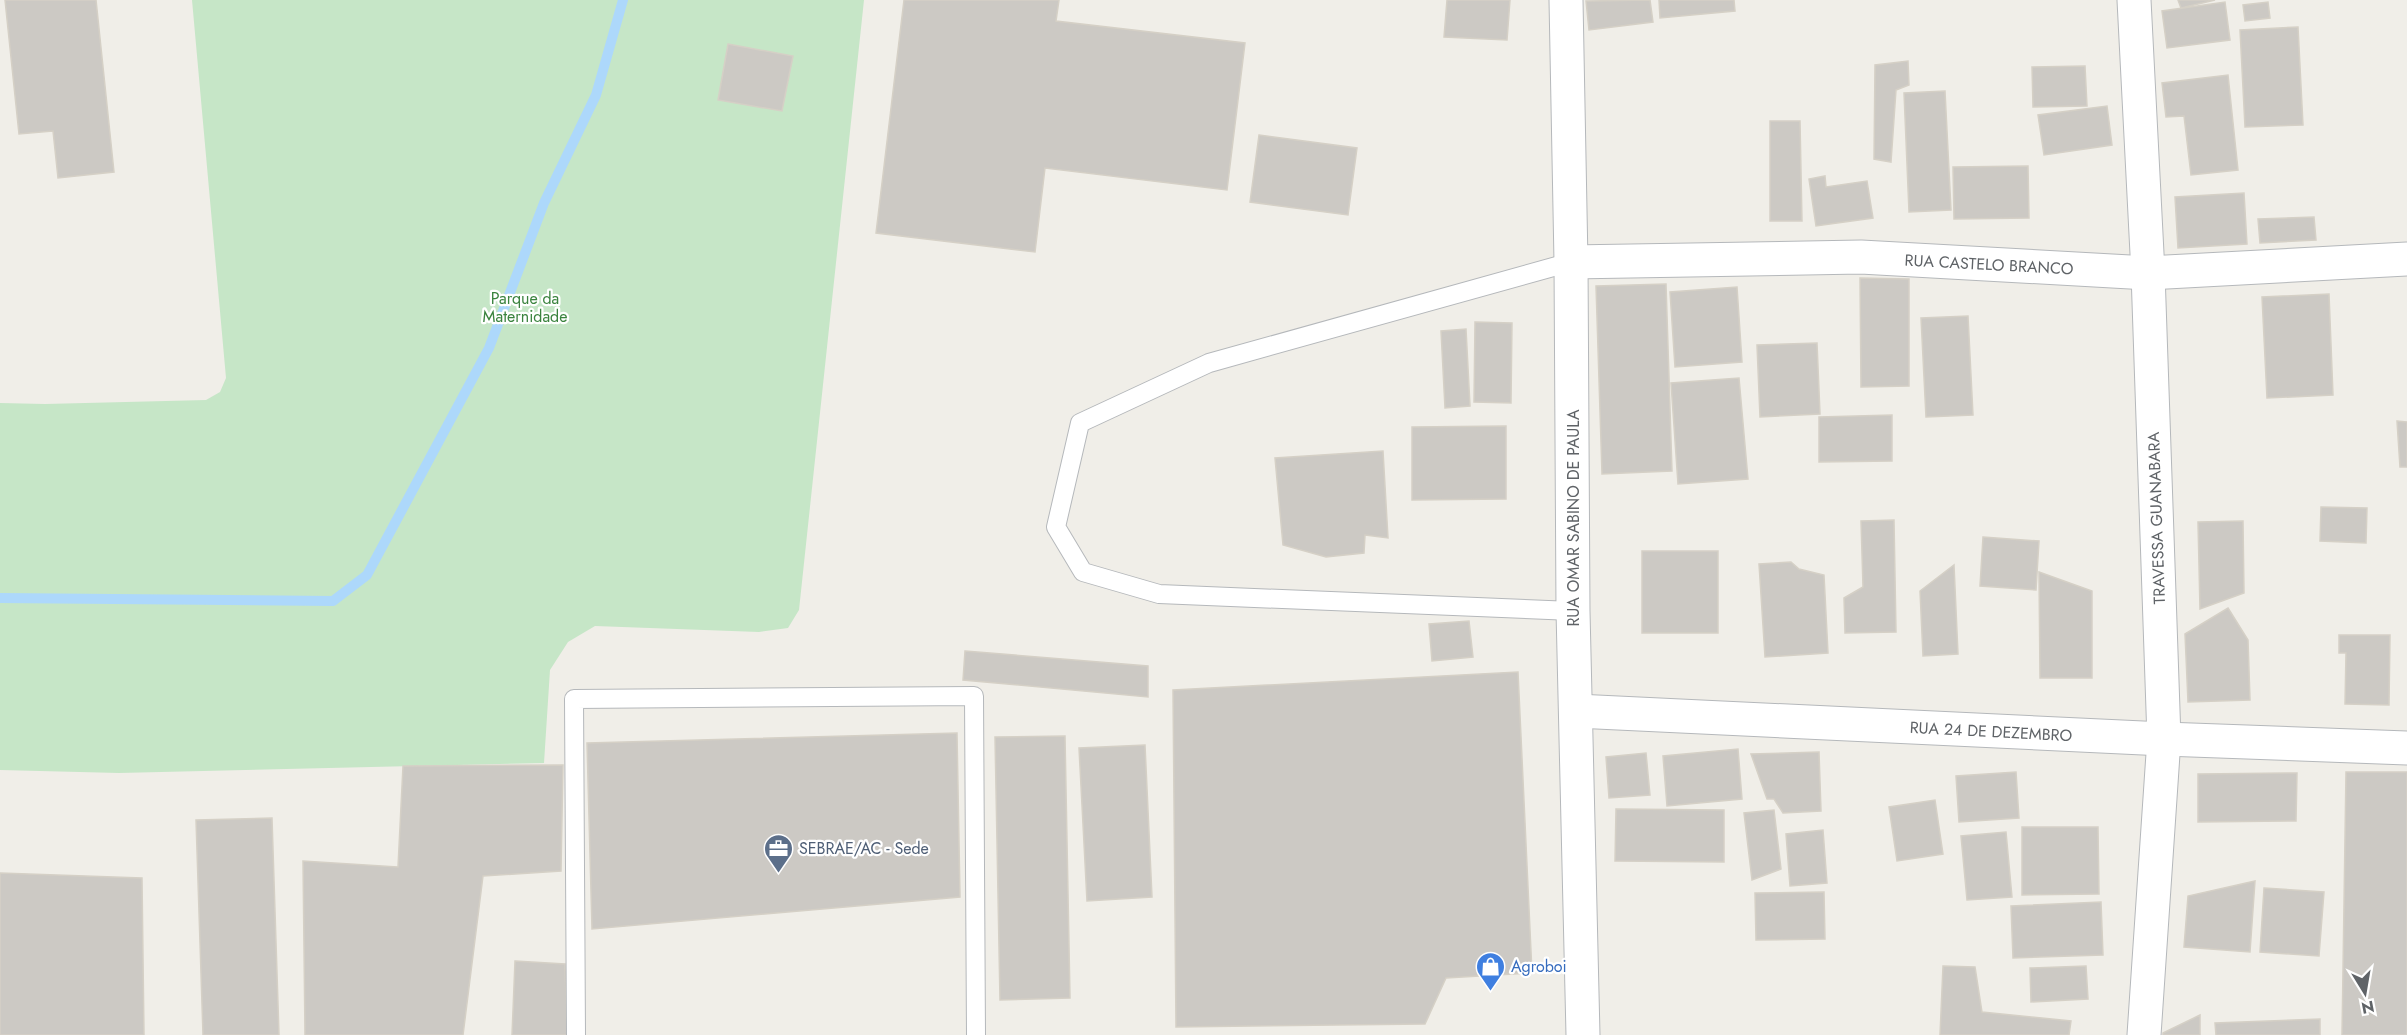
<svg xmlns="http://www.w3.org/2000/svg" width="2407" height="1035" font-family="Jost,sans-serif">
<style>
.green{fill:#c6e6c7}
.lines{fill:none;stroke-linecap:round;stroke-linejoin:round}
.stream{stroke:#add8fb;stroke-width:10}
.building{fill:#ccc9c4;stroke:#d5d0c6;stroke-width:1.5}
.service-casing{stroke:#b5b8bb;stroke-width:20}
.minor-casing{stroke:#b5b8bb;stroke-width:35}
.service{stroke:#fff;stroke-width:18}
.minor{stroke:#fff;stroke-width:33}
.labels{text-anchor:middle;stroke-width:4.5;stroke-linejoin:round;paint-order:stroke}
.street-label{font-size:16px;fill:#5f6367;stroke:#fff}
.park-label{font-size:16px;fill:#3a833e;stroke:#fff}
.service-label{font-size:16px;fill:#4e5e75;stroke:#fff;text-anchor:start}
.shop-label{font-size:16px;fill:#366cbe;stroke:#fff;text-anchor:start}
</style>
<rect width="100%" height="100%" fill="#f0eee8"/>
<path class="green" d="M192,0H864L799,610L788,628L759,632L595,626L568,642L550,670L544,763L119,773L0,770V403L45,404L206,400L220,392L226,378Z"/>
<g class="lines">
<path class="stream" d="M0,598L333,601L367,575L489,348L544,203L596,95L623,0"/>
</g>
<g class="building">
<path d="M5,0H96L114,172L58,178L53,131L19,134Z"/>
<path d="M904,0H1059L1056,21L1245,43L1227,190L1045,168L1035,252L876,233Z"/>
<path d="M1447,0H1510L1507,40L1444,37Z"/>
<path d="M1650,0L1653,22L1589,30L1586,1Z"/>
<path d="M1659,0H1734L1735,11L1660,18Z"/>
<path d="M2178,0H2215L2181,8Z"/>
<path d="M2225,2L2230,40L2167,48L2162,11Z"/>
<path d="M2268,2L2270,18L2245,21L2243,5Z"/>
<path d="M2298,27L2303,125L2245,127L2240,30Z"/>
<path d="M728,44L793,56L782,111L718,100Z"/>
<path d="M1908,61L1909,85L1896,90L1891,162L1874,159L1875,65Z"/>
<path d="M2085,66L2087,106L2033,107L2032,67Z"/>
<path d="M2228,75L2238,170L2191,175L2184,116L2166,117L2162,83Z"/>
<path d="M1945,91L1951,210L1909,212L1904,93Z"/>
<path d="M2107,106L2112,145L2044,155L2038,115Z"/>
<path d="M1770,121H1800L1802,221H1770Z"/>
<path d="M1259,135L1357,148L1348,215L1250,202Z"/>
<path d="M2028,166L2029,218L1954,219L1953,167Z"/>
<path d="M1825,176L1826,187L1867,181L1873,218L1816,226L1809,179Z"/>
<path d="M2244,193L2247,244L2178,248L2175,197Z"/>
<path d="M2314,217L2316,240L2260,243L2258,219Z"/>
<path d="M1860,278L1909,279V386L1861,387Z"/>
<path d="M1666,284L1672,471L1602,474L1596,286Z"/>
<path d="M1737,287L1742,362L1675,367L1670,292Z"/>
<path d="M2329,294L2333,395L2267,398L2262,297Z"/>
<path d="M1968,316L1973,415L1926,417L1921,318Z"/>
<path d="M1475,322L1512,323L1511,403L1474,402Z"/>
<path d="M1466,329L1470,406L1445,408L1441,331Z"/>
<path d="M1817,343L1820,414L1760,417L1757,345Z"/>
<path d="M1739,378L1748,479L1678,484L1671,383Z"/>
<path d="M1892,415V461L1819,462V417Z"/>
<path d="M2397,421L2407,422V467H2400Z"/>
<path d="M1506,426V499L1412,500V427Z"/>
<path d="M1383,451L1388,538L1365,535L1364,553L1326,557L1283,545L1275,458Z"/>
<path d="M2321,507L2367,508L2366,543L2320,541Z"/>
<path d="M1894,520L1896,632L1845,633L1844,598L1863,587L1861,521Z"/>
<path d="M2243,521L2244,593L2200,609L2198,522Z"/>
<path d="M1983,537L2039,541L2036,590L1980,586Z"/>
<rect x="1642" y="551" width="76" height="82"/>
<path d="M1791,562L1799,569L1824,575L1828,653L1765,657L1759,564Z"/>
<path d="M1954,565L1958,654L1923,656L1920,591Z"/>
<path d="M2039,572L2092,591V678H2040Z"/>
<path d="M2228,608L2248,640L2250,700L2188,702L2185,634Z"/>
<path d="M1469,621L1473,657L1432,661L1429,624Z"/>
<path d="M2339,635H2390L2389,705L2345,704L2346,653H2339Z"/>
<path d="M965,651L1148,666V697L963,680Z"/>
<path d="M1518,672L1532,973L1446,978L1425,1024L1176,1027L1173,690Z"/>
<path d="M957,733L960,897L592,929L587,743Z"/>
<path d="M1065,736L1070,998L1000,1000L995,737Z"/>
<path d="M1145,745L1152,897L1087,901L1079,748Z"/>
<path d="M1738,749L1742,799L1667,806L1663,756Z"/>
<path d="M1819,752L1821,811L1783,813L1774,799H1767L1751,754Z"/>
<path d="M1646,753L1650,795L1609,798L1606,757Z"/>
<path d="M563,765L561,871L483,876L463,1035H305L303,861L398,867L403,766Z"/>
<path d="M2016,772L2019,818L1959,822L1956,776Z"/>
<path d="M2346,772H2407V1035H2342Z"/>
<path d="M2297,773L2296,821L2198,822V774Z"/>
<path d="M1935,800L1943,854L1897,861L1889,807Z"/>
<path d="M1616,809L1724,810V862L1615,861Z"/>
<path d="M1774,810L1781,869L1752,880L1744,813Z"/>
<path d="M272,818L279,1035H203L196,820Z"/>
<path d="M2022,827H2098L2099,894L2022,895Z"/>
<path d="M1823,830L1827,883L1790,886L1786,834Z"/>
<path d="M2006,832L2012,897L1967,900L1961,836Z"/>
<path d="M0,873L142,878L144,1035H0Z"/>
<path d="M2255,881L2250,952L2184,947L2188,896Z"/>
<path d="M2264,888L2324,892L2319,956L2260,952Z"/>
<path d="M1824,892L1825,939L1756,940L1755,893Z"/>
<path d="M2101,902L2103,955L2013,958L2011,906Z"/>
<path d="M515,961L565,964L567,1035H512Z"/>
<path d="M1943,966L1975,967L1982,1012L2071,1021L2069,1035H1940Z"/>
<path d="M2086,966L2088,999L2031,1002L2030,968Z"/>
<path d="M2200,1015V1035H2163V1033Z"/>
<path d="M2320,1019V1035H2216L2215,1023Z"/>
</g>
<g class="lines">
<defs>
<g id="service">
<path d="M1571,262L1209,363L1080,423L1056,527L1083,572L1159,594L1573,611"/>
<path d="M576,1035L574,699L974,696L976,1035"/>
</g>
<g id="minor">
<path d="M1566,0L1571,262L1573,611L1583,1035"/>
<path d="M2134,0L2148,273L2164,739L2144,1035"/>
<path d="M1571,262L1861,257L2148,273L2407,259"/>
<path d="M1576,711L2164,739L2407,748"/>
</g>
</defs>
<use href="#service" class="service-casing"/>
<use href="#minor" class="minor-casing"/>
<use href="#service" class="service"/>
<use href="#minor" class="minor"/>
</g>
<defs>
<symbol id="office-pin" viewBox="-11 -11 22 30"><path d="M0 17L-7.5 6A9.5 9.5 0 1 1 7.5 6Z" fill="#5c6f8a" stroke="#fff"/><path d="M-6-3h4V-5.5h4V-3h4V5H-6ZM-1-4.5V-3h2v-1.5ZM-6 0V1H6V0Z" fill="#fff"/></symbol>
<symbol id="shop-pin" viewBox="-11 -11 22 30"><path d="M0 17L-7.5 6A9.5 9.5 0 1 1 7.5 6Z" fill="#3f7fe0" stroke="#fff"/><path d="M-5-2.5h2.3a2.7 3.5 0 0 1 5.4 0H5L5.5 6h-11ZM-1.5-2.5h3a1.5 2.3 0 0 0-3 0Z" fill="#fff"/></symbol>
</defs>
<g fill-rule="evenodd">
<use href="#office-pin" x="762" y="832" width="33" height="45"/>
<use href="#shop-pin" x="1474" y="950" width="33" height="45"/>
</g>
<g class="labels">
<g class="street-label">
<text transform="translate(1989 264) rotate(3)" y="6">RUA CASTELO BRANCO</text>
<text transform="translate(1573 518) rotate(-90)" y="6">RUA OMAR SABINO DE PAULA</text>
<text transform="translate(2156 518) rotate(-92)" y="6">TRAVESSA GUANABARA</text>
<text transform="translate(1991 731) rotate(3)" y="6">RUA 24 DE DEZEMBRO</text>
</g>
<g class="park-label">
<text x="525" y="304">Parque da<tspan x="525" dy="18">Maternidade</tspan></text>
</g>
<g class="service-label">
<text x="799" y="854">SEBRAE/AC - Sede</text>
</g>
<g class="shop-label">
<text x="1511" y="972">Agroboi</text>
</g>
</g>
<g transform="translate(2365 993) rotate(169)" stroke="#ffffff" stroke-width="4.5" paint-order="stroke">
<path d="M0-4.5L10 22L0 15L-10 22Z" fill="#5f6367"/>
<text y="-9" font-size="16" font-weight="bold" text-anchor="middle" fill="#5f6367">N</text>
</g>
</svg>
